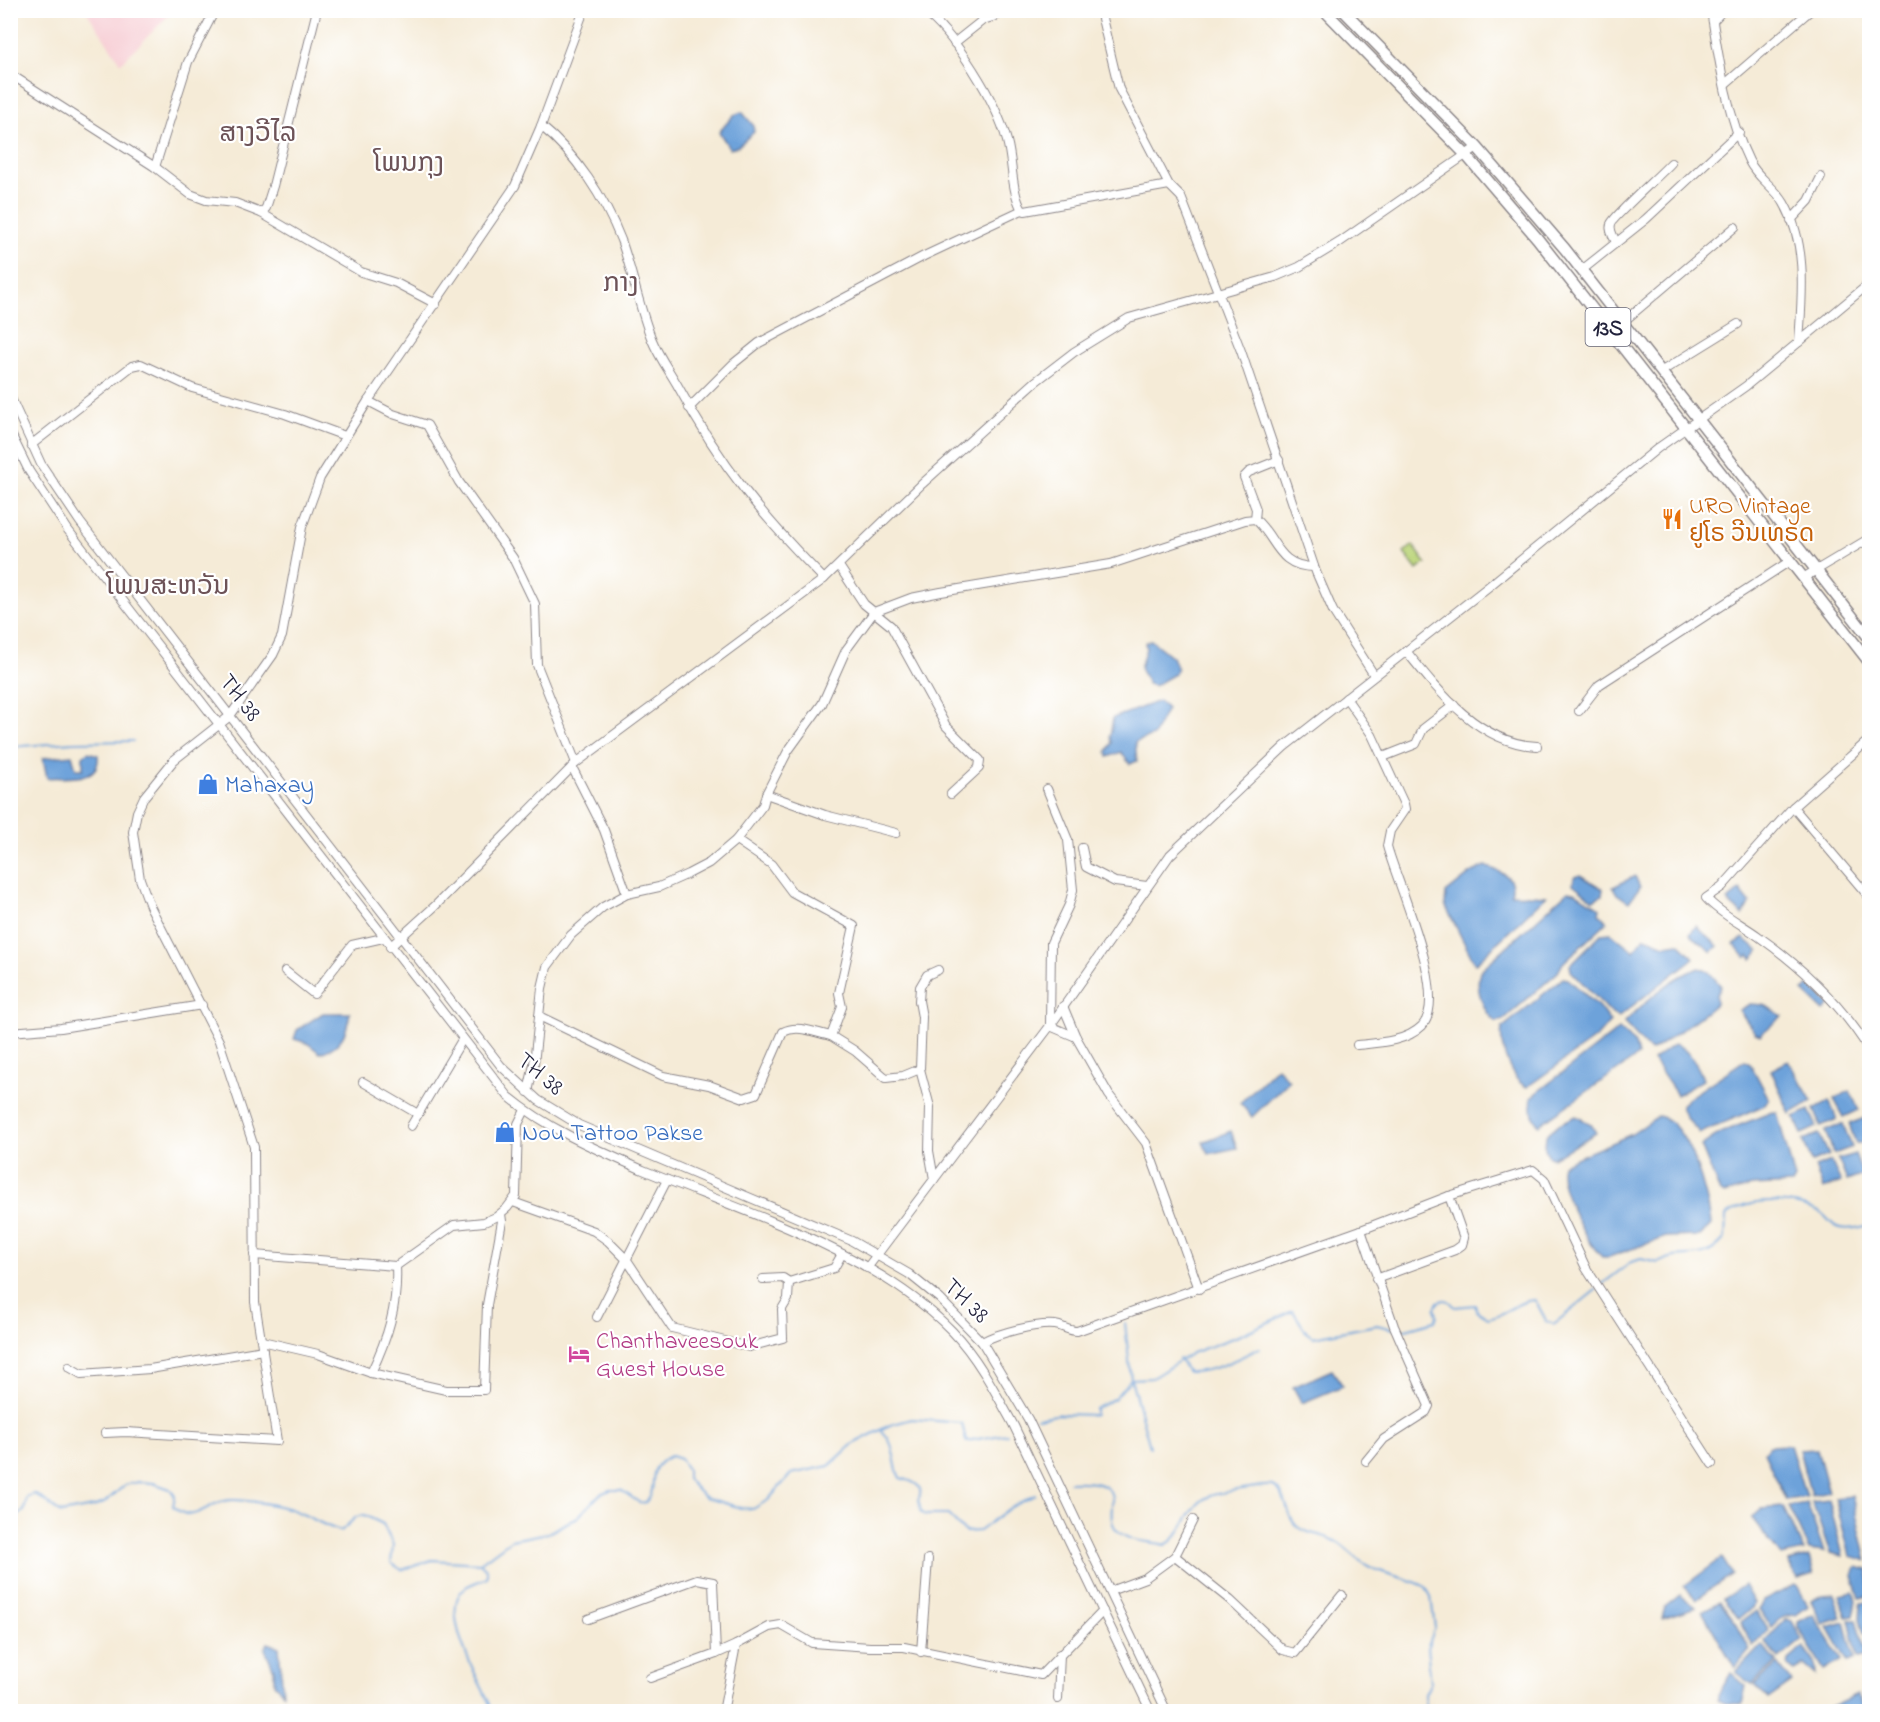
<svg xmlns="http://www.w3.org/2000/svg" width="1880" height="1722" font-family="'Indie Flower','Noto Sans Lao',sans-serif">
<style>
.built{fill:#f7cfd5}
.green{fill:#bcd57b;stroke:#6f7c5b;stroke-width:1.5}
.water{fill:#6da2da;stroke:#48628a;stroke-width:1.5}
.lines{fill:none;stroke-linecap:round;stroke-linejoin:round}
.stream{stroke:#6da2da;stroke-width:2}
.minor-casing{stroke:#8c8689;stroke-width:10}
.highway-casing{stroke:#8c8689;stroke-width:13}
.minor{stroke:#fff;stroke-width:8}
.highway{stroke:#fff;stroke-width:10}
.labels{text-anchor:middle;stroke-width:4.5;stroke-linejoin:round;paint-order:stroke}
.shield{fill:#fff;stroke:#646476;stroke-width:1.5}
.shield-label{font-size:22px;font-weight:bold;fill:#22223b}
.food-label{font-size:24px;fill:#c56008;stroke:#fff;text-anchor:start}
.street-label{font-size:24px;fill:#22223b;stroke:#fff}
.shop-label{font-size:24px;fill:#366cbe;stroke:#fff;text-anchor:start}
.hotel-label{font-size:24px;fill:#b23c85;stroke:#fff;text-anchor:start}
.quarter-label{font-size:27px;fill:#6d5358;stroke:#fff}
</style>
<rect width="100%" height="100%" fill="#fff"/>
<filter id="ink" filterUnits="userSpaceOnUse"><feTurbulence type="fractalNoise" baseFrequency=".0167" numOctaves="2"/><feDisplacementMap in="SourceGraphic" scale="12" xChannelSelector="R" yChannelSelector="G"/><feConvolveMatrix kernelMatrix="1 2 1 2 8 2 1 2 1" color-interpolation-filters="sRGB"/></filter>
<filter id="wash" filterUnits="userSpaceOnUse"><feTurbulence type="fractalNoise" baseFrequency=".008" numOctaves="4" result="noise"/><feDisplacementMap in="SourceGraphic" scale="24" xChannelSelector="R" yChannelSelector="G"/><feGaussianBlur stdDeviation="1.35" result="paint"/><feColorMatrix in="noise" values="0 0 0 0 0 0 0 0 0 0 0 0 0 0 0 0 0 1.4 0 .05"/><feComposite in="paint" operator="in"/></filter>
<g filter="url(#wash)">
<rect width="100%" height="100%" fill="#f5ebd7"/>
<path class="built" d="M86,11H173L121,63Z"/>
<path class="green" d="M1413,545L1426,563L1417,570L1404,553Z"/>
<g class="water">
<path d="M742,112L753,125L754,132L738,146L730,149L719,132L734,115Z"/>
<path d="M1151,640L1172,657L1177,668L1175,674L1154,686L1148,684L1140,668L1146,648L1145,643Z"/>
<path d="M1159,701L1167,709L1153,736L1135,742L1137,761L1130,764L1121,752L1108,757L1107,751L1112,743L1110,737L1113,718Z"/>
<path d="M88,752L98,755C101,784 64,776 47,778L43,758L72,755L76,769H83V756Z"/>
<path d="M1485,866C1501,872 1516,876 1511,894L1546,896L1475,964L1445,905L1446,893L1471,873Z"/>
<path d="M1580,875L1603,889L1602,895L1593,900L1573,884L1574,877Z"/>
<path d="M1635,876L1640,887L1629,902L1617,894L1613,887Z"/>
<path d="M1740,890L1750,903L1743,915L1727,901Z"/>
<path d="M1568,891L1575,892L1600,908L1599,913L1607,922L1563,963L1558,972L1503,1020L1496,1022C1482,1011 1475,988 1480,971Z"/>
<path d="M1696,926L1718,946L1712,952L1690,934Z"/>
<path d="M1611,933L1634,951L1645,937L1665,945L1679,943L1694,958L1618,1017L1612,1014L1571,971L1570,965L1601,934Z"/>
<path d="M1744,938L1759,951L1752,959L1749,955L1746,958L1734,944Z"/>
<path d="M1700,968L1709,972L1721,986L1716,996V1003C1710,1010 1656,1049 1650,1051L1624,1023C1645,1002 1672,976 1700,968Z"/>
<path d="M1563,978L1568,979L1599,1007L1610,1022L1597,1037L1527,1087C1510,1080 1499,1045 1502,1028Z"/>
<path d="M1809,985L1830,1005L1824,1011L1803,991Z"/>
<path d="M1750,1004L1765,1005L1782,1016L1760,1035L1755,1033L1739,1010Z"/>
<path d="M323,1013H350C346,1035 342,1046 320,1053L307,1043L294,1039L297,1030Z"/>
<path d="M1619,1029L1635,1044L1638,1056L1539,1125L1533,1117L1531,1097Z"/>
<path d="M1674,1044C1687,1047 1700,1068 1703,1080L1677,1095L1653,1060Z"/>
<path d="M1745,1060L1750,1063L1769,1099L1765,1105L1700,1133L1686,1118L1681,1107L1687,1099Z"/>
<path d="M1788,1061L1812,1101L1790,1114L1771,1070Z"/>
<path d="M1277,1067L1289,1081L1252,1117L1240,1103Z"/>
<path d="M1850,1091L1859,1110L1844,1117L1834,1099Z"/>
<path d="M1829,1101L1837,1119L1821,1126L1814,1109Z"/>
<path d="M1809,1110L1817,1127L1802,1134L1794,1117Z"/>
<path d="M1772,1112L1777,1113L1795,1179L1792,1184L1752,1186L1724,1194L1719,1190L1701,1146L1720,1133Z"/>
<path d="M1576,1116L1591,1124L1596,1133L1553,1158L1549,1157L1545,1148L1546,1135L1559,1124Z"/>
<path d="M1658,1116C1688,1120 1709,1198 1711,1225L1700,1236L1666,1237L1609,1257H1602C1586,1241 1555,1185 1562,1164L1632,1134Z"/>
<path d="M1865,1118L1869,1128V1140L1856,1144L1849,1124Z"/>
<path d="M1843,1124L1852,1147L1834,1154L1825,1131Z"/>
<path d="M1231,1131L1237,1148L1208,1154L1203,1142Z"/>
<path d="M1819,1134L1829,1155L1812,1162L1803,1140Z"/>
<path d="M1855,1154L1863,1175L1847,1181L1838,1159Z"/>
<path d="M1831,1161L1841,1182L1823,1189L1815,1167Z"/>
<path d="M1332,1370L1343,1386L1302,1403L1293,1387Z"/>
<path d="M1790,1445L1806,1497L1786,1500L1764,1452L1769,1446Z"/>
<path d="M1817,1449L1829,1492L1811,1496L1799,1450Z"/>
<path d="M1852,1496L1867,1561L1850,1556L1835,1498Z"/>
<path d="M1829,1500L1843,1556L1830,1553L1812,1502Z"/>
<path d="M1807,1503L1824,1552L1809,1550L1788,1506Z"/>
<path d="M1783,1507L1804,1551L1781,1556L1752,1518L1762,1509Z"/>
<path d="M1809,1557L1814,1574L1798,1579L1788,1562Z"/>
<path d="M1722,1558L1732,1574L1696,1599L1684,1586Z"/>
<path d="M1856,1567L1869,1570V1596L1860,1598L1853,1576Z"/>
<path d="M1744,1585L1754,1603L1752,1608L1739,1619L1723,1599Z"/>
<path d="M1794,1585L1798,1587L1808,1606L1796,1615C1784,1616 1781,1617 1771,1627L1759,1609L1763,1601Z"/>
<path d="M1854,1592L1857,1600L1854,1616L1847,1617L1839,1595Z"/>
<path d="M1834,1594L1842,1618L1823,1624L1811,1601L1822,1595Z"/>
<path d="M1680,1595L1696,1607L1662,1618L1665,1607Z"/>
<path d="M1720,1602L1737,1625L1750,1650L1735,1668L1702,1611Z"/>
<path d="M1869,1602V1632L1864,1633L1860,1619L1861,1603Z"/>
<path d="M1756,1611L1768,1630L1753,1646L1741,1622Z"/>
<path d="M1813,1614L1842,1660L1824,1670L1798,1627V1622Z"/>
<path d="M1787,1619L1792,1621L1802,1640L1779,1659L1764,1641Z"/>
<path d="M1849,1620H1856L1867,1656L1858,1658Z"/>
<path d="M1845,1622L1855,1659L1848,1662L1828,1627Z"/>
<path d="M268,1643L279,1647L283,1693L274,1684V1670L265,1649Z"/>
<path d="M1762,1645L1777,1662L1752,1684L1736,1672Z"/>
<path d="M1804,1647L1815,1663L1816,1675L1804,1665L1794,1671L1788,1665L1789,1660Z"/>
<path d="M1778,1664L1792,1682L1768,1699L1754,1685Z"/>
<path d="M1731,1673L1746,1686L1742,1704L1725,1703L1718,1700V1695Z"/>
<path d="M1857,1695L1868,1711H1831L1829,1708Z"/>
</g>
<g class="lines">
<g class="stream">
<path d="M10,747L73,742L133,741"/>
<path d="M1601,1285L1631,1262L1641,1259L1658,1263C1686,1247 1700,1268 1725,1238L1726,1216C1749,1196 1793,1200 1819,1212C1826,1215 1830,1224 1837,1227C1846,1231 1860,1227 1870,1225"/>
<path d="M1125,1323L1131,1379L1150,1447"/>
<path d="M1402,1330L1435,1321L1437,1316L1435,1308L1438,1302C1446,1298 1449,1300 1455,1307L1475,1305L1477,1311L1488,1318C1505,1315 1519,1300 1535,1300L1547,1322L1554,1324L1597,1289"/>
<path d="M1179,1359L1188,1372C1213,1373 1238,1358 1260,1348"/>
<path d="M1037,1418L1062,1414L1095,1415V1409L1115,1398L1131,1379L1152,1378L1192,1353L1238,1336L1293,1311L1307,1333L1313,1337L1377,1325L1393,1329"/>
<path d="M882,1431C897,1445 892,1462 900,1478C912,1481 926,1485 918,1500L921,1512L926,1515H948L965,1532L979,1531L1011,1507L1035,1495"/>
<path d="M1069,1482C1141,1479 1095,1514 1120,1533C1134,1544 1150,1540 1165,1545C1185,1536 1188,1504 1210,1496C1217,1493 1267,1484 1273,1486C1289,1493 1285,1519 1299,1528C1310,1535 1322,1534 1333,1540C1345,1545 1354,1559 1370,1567C1388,1576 1408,1577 1426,1587L1431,1597L1435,1628L1427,1648L1431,1682L1425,1694L1426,1706L1432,1712"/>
<path d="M10,1522L24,1511L27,1498L34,1494C45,1499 50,1507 61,1513L93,1507L104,1503L125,1485L138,1482L153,1483L170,1489L175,1496L173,1506C196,1529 207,1498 235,1500C252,1501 273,1504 290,1509C308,1515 323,1526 341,1531L356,1517L364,1515L383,1524L393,1545L391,1563L402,1570L432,1560L480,1563L511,1540L548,1533L578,1517L600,1494L610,1490H621L640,1503L646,1502C661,1485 642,1469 671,1456L680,1459L687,1469V1479L704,1497L741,1508L753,1509L768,1500L791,1474L829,1466L853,1444L890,1425L912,1419L962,1423L966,1441L1007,1434"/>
<path d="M481,1564L487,1570V1577C481,1581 472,1583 466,1587C436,1608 479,1680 490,1704L491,1712"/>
</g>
</g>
</g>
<g filter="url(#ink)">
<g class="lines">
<defs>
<g id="minor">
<path d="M922,10C955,33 997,103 1007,141C1013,162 1011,191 1022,210"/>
<path d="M1100,10L1119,89L1169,185"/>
<path d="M1711,10C1719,60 1727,116 1749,161C1757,178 1775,187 1784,203C1808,245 1802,297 1799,342"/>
<path d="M1713,21L1723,10"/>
<path d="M954,43L983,20L996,16"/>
<path d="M10,74L155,167L190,194L206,200L235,203L261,213L361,272L396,283L436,304"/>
<path d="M1725,84L1811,10"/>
<path d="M541,126C576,154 605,199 621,240C633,273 639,308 652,340C659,357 670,372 679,388C721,466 762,516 824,579"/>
<path d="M155,167L188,62L215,10"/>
<path d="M261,213L266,208L273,186L317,10"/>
<path d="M1791,220L1809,201L1821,177"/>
<path d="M1616,242C1613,236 1609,230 1611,224C1612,218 1663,172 1671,163"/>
<path d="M1582,270L1646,219L1739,132"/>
<path d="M1623,322L1735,227"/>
<path d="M1662,371L1738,324"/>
<path d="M10,396L41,464L80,522L501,1066L538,1100L579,1125L852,1241L909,1274L940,1299L982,1342L1028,1419L1167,1712"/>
<path d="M368,401L393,414L427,425L459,482L513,558L535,604L537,665L576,763"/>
<path d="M689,408L733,364L759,343L924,256L1022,210L1025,211L1169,185L1181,197L1241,351L1316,572L1333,611L1374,675"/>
<path d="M10,432L29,471L68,530L508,1096C548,1129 595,1149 643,1170C744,1212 874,1251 952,1331C978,1358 996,1393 1014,1426L1151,1712"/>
<path d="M31,445L132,366L141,364L192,388L285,414L345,436"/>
<path d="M1255,519C1277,538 1277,567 1314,567"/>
<path d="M839,566L864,604L891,626L946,726L980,760L979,768L951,794"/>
<path d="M1803,578L1870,538"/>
<path d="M1406,651C1439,692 1480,744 1537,746"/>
<path d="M1346,698L1372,735L1404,804L1405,809L1390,831L1387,846C1397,884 1450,996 1422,1026C1406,1042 1377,1043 1357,1045"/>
<path d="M1579,711L1599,685L1790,561"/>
<path d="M1870,739L1793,807L1722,887L1706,898C1720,914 1742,924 1758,936C1802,967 1842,1005 1870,1051"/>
<path d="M1383,757L1416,744L1423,729L1454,705"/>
<path d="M572,767L604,830L627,894"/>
<path d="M1047,789L1068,840L1073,890L1069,905L1051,943L1050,1026L1076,1037"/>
<path d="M766,794L825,815L896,833"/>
<path d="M1793,807L1870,898"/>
<path d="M1082,848L1086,867L1115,882L1147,886"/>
<path d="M390,947L435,906L576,763L824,579L922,484L1035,382L1074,352L1129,318L1275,277L1299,267L1340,242L1477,147"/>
<path d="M285,971L314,994L352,945L383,938"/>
<path d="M1063,1006L1076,1037L1109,1095L1146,1143L1199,1289"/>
<path d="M539,1016L663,1076L709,1085L744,1098L756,1094L783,1032C798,1024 816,1033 831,1036L842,1007L839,993L854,926L792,892L771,864L736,840"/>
<path d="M10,1032L61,1028L202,1005"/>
<path d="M831,1036L855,1051L886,1078L903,1076L920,1069"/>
<path d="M363,1082L418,1114"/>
<path d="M528,1092L534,1064L542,988L547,967L571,935L603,907L627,894L659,887L688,874L709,863L736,840L763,805L766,794L788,751L822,704L846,650L874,612L911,598L941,592L1111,564L1245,520L1255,519L1256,509L1244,477L1249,472L1279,460"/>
<path d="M411,1126L462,1040"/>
<path d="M934,1179L929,1151L930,1107L920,1069L922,1017L919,1001L920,987L927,975L938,970"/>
<path d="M513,1202L594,1231L608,1241L627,1260L672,1328L749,1347L783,1338L782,1309L788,1299L789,1282L783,1278L763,1279"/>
<path d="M1361,1230L1394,1326L1429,1406L1426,1412L1384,1439L1366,1461"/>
<path d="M254,1255L396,1266L454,1225L484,1222L496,1217L507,1208L516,1196L518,1124L525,1110"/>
<path d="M867,1268L1050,1026L1170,855L1284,747L1488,587L1658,448L1746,386L1870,283"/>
<path d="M1376,1279L1455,1250L1462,1245L1464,1238L1449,1196"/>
<path d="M789,1282L834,1268L842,1254"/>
<path d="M597,1317L667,1180"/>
<path d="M262,1341L318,1354L371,1373C388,1337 398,1306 396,1266"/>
<path d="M982,1342C998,1333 1037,1323 1055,1325C1063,1326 1068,1331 1077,1331L1361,1230L1449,1196L1533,1170L1544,1179L1586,1268L1712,1464"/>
<path d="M69,1367L81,1374L150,1369L263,1350"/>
<path d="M371,1373L446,1390H484L487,1305L502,1221L501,1214"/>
<path d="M105,1433L126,1432L277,1441L255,1302L254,1147L219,1041L150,906L140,879L133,832L137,812L144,797L174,760L230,716L273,655L282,636L302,527L320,478L368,401L515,186L541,126L584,10"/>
<path d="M1175,1556L1230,1600L1283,1650L1295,1653L1342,1595"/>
<path d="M1110,1591L1145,1578L1175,1556L1193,1520"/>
<path d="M588,1619L697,1579L713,1582L716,1654L736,1645"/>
<path d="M921,1652L928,1559"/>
<path d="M650,1678L716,1654"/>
<path d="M1058,1699L1060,1654"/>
<path d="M724,1707L736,1645L769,1627L781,1625L812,1643L870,1647H904L1041,1675L1103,1611"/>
</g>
<g id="highway">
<path d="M1324,10L1466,155L1537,238L1870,663"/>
<path d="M1343,10L1477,147L1565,249L1870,639"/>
</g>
</defs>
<use href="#minor" class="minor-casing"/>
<use href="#highway" class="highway-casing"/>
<use href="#minor" class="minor"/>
<use href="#highway" class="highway"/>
</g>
</g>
<defs>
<symbol id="restaurant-bare" viewBox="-9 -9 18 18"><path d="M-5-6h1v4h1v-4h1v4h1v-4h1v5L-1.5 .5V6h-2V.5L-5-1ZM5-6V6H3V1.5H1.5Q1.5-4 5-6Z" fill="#e8710a" stroke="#fff" stroke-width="2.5" paint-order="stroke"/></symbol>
<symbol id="shop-bare" viewBox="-9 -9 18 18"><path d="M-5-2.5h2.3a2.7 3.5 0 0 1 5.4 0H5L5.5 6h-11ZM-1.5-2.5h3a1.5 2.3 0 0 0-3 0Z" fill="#3f7fe0" stroke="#fff" stroke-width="2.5" paint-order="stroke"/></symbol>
<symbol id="hotel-bare" viewBox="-9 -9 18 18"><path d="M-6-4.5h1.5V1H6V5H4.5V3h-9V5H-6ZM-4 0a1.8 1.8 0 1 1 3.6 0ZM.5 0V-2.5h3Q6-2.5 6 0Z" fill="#d1479c" stroke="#fff" stroke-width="2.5" paint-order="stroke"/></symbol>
</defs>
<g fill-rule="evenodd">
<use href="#restaurant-bare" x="1657" y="504" width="30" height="30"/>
<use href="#shop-bare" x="193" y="769" width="30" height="30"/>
<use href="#shop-bare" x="490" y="1117" width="30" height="30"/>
<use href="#hotel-bare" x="564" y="1339" width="30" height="30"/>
</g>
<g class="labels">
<rect class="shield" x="1585.5" y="308" width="45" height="38" rx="4.5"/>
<g class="shield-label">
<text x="1608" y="335">13S</text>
</g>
<g class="food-label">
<text x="1689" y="513">URO Vintage<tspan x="1689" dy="28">ຢູໂຣ ວີນເທຣດ</tspan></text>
</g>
<g class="street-label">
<text transform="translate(241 697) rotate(52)" y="8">TH 38</text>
<text transform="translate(541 1073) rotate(40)" y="8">TH 38</text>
<text transform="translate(967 1300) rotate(44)" y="8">TH 38</text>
</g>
<g class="shop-label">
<text x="225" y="792">Mahaxay</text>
<text x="522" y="1140">Nou Tattoo Pakse</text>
</g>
<g class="hotel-label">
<text x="596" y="1348">Chanthaveesouk<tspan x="596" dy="28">Guest House</tspan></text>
</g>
<g class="quarter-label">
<text x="258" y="141">ສາງວີໄລ</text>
<text x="409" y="171">ໂພນກຸງ</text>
<text x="621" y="291">ກາງ</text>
<text x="168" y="594">ໂພນສະຫວັນ</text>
</g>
</g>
<rect width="1880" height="1722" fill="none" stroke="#fff" stroke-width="36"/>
</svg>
